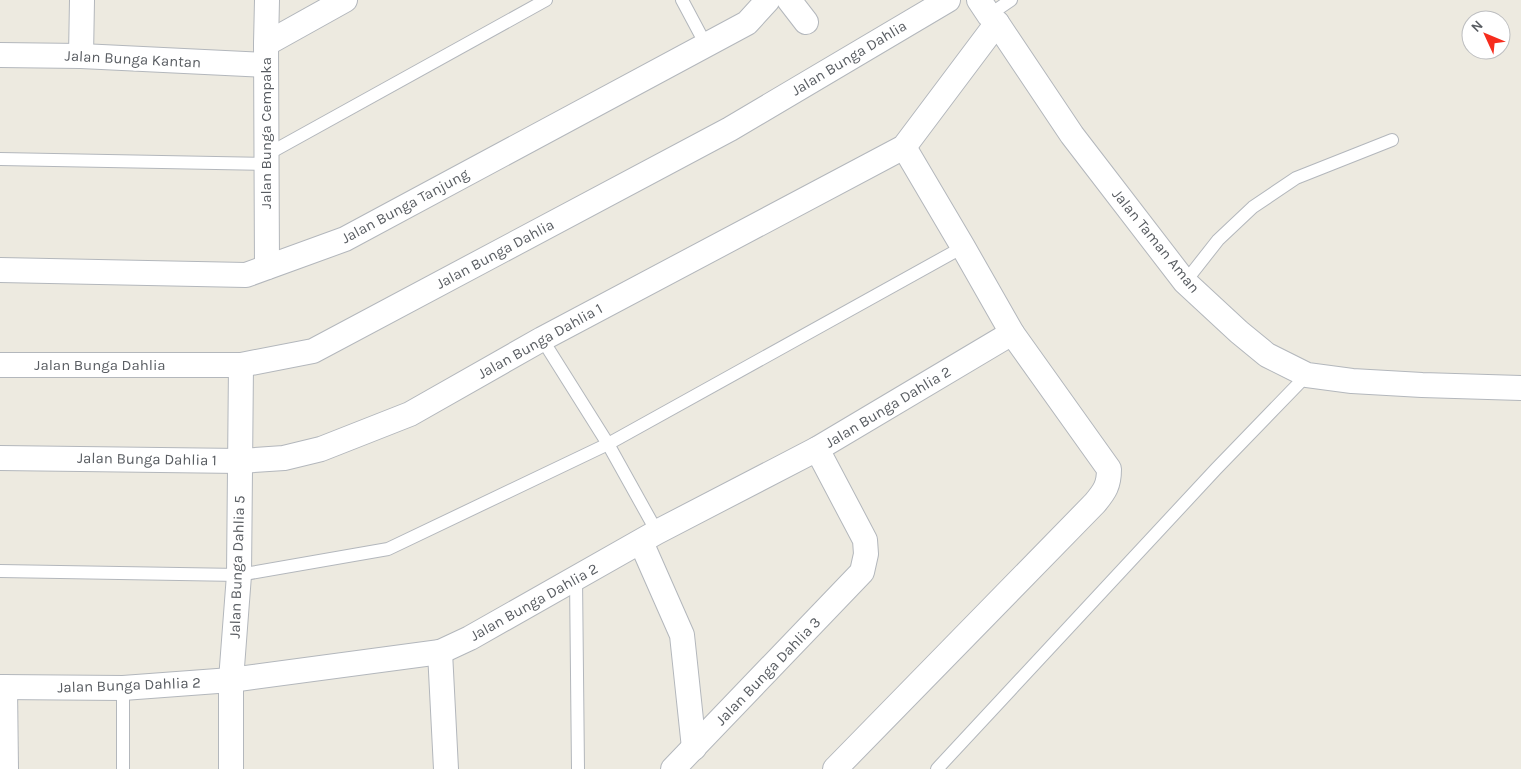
<svg xmlns="http://www.w3.org/2000/svg" width="1521" height="769" font-family="Karla,sans-serif">
<style>
.lines{fill:none;stroke-linecap:round;stroke-linejoin:round}
.lane-casing{stroke:#b3b7bc;stroke-width:14}
.street-casing{stroke:#b3b7bc;stroke-width:26}
.lane{stroke:#fff;stroke-width:12}
.street{stroke:#fff;stroke-width:24}
.labels{text-anchor:middle;stroke-width:5;stroke-linejoin:round;paint-order:stroke}
.street-label{font-size:15px;fill:#595d62;stroke:#fff}
</style>
<rect width="100%" height="100%" fill="#edeae0"/>
<g class="lines">
<defs>
<g id="lane">
<path d="M682,0L706,45"/>
<path d="M989,15L1011,0"/>
<path d="M266,155L546,0"/>
<path d="M0,159L267,164"/>
<path d="M1185,282L1218,240L1253,207L1296,178L1392,140"/>
<path d="M542,339L608,444L657,532"/>
<path d="M0,571L239,575L388,549L608,444L963,247"/>
<path d="M576,578L578,769"/>
<path d="M123,769V688"/>
<path d="M937,769L1216,469L1307,375"/>
</g>
<g id="street">
<path d="M789,0L806,22"/>
<path d="M979,0L989,15L997,23L1072,135L1185,282L1239,332L1267,355L1307,375L1352,381L1422,385L1521,388"/>
<path d="M266,44L345,0"/>
<path d="M0,55L81,56L266,65"/>
<path d="M81,56L82,0"/>
<path d="M267,267L266,44L267,0"/>
<path d="M0,270L246,275L345,239L747,23L768,0"/>
<path d="M0,365H241L313,351L730,129L948,0"/>
<path d="M0,458L240,461L284,458L321,449L410,414L542,339L904,147L997,23"/>
<path d="M641,542L682,635L694,748"/>
<path d="M440,652L446,769"/>
<path d="M0,687L123,688L231,680L440,652L470,638L657,532L817,449L1012,333"/>
<path d="M5,687L6,769"/>
<path d="M231,769V680L239,575L241,365"/>
<path d="M673,769L862,572L866,554L865,540L817,449"/>
<path d="M835,769L1095,503C1105,491 1109,485 1109,469L1012,333L963,247L904,147"/>
</g>
</defs>
<use href="#lane" class="lane-casing"/>
<use href="#street" class="street-casing"/>
<use href="#lane" class="lane"/>
<use href="#street" class="street"/>
</g>
<g class="labels">
<g class="street-label">
<text transform="translate(849 58) rotate(-31)" y="5">Jalan Bunga Dahlia</text>
<text transform="translate(133 59) rotate(3)" y="5">Jalan Bunga Kantan</text>
<text transform="translate(266 133) rotate(-90)" y="5">Jalan Bunga Cempaka</text>
<text transform="translate(405 206) rotate(-28)" y="5">Jalan Bunga Tanjung</text>
<text transform="translate(1156 241) rotate(51)" y="5">Jalan Taman Aman</text>
<text transform="translate(495 254) rotate(-28)" y="5">Jalan Bunga Dahlia</text>
<text transform="translate(540 341) rotate(-29)" y="5">Jalan Bunga Dahlia 1</text>
<text x="100" y="370">Jalan Bunga Dahlia</text>
<text transform="translate(888 407) rotate(-31)" y="5">Jalan Bunga Dahlia 2</text>
<text transform="translate(147 459) rotate(1)" y="5">Jalan Bunga Dahlia 1</text>
<text transform="translate(237 567) rotate(-88)" y="5">Jalan Bunga Dahlia 5</text>
<text transform="translate(534 602) rotate(-29)" y="5">Jalan Bunga Dahlia 2</text>
<text transform="translate(768 671) rotate(-46)" y="5">Jalan Bunga Dahlia 3</text>
<text transform="translate(129 685) rotate(-2)" y="5">Jalan Bunga Dahlia 2</text>
</g>
</g>
<g transform="translate(1486 35) rotate(314)"><circle r="24" fill="#ffffff" stroke="#bdbec0"/>
<path d="M0-4L9 19L0 12L-9 19Z" fill="#f62c1d"/>
<text y="-8" font-size="14" font-weight="bold" text-anchor="middle" fill="#595d62">N</text>
</g>
</svg>
